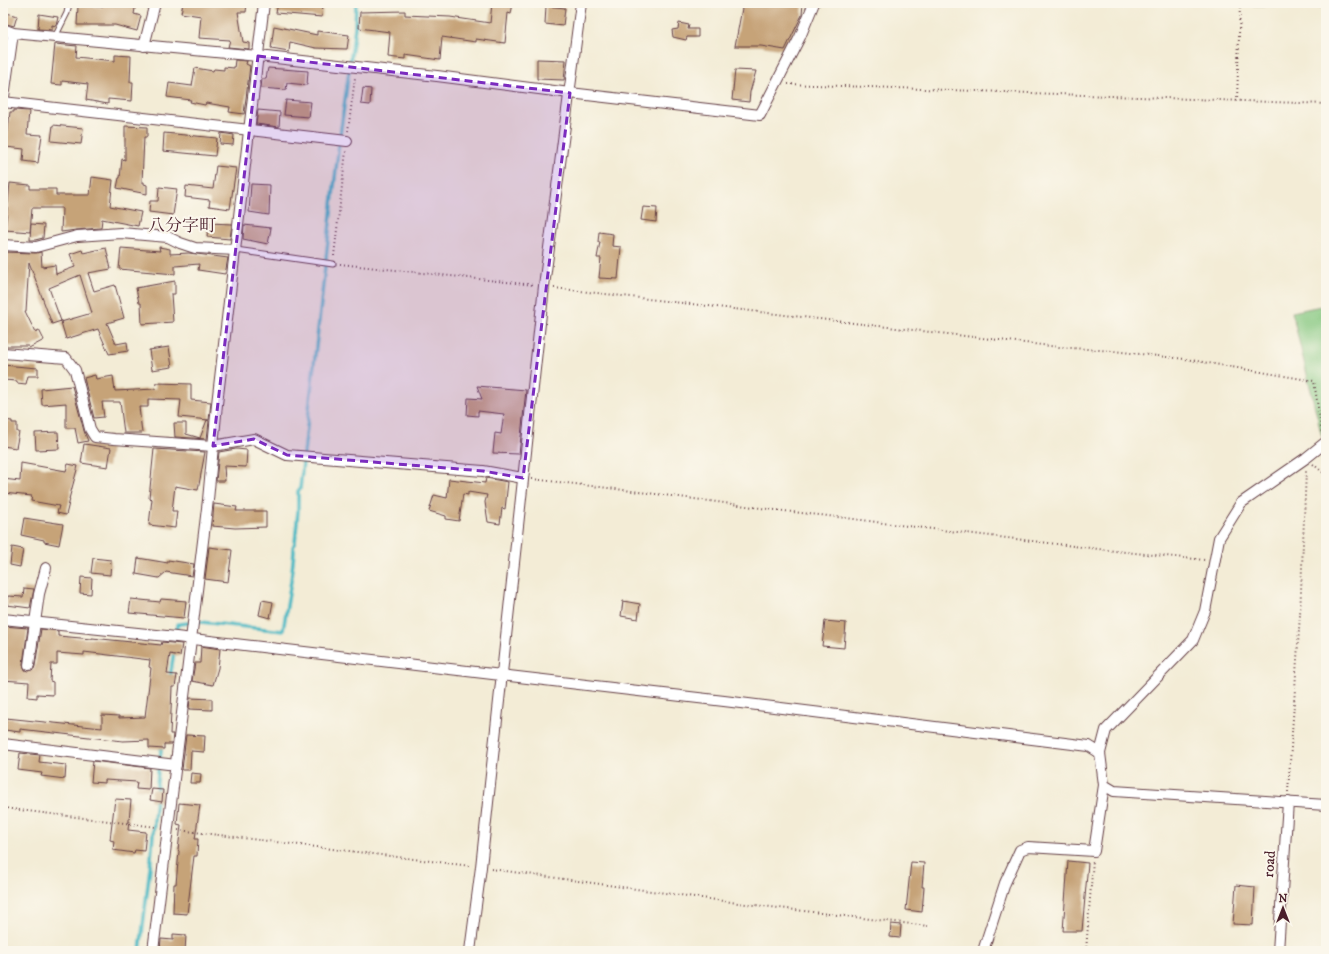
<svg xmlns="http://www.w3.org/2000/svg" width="1329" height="954" font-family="'IM FELL DW Pica','Noto Serif JP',serif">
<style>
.green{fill:#85c780;stroke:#687356}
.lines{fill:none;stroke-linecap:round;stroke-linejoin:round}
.stream{stroke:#4cbac5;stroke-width:3.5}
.building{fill:#c6a378}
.service-casing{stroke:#633e45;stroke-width:7}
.minor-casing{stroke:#633e45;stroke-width:12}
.path{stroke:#633e45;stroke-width:2;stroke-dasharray:1 3;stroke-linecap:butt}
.service{stroke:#fff;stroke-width:5}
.minor{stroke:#fff;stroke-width:10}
.marked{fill:#7b2cbf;fill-opacity:0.2;stroke:#7b2cbf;stroke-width:3;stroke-dasharray:8 5;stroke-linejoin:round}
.labels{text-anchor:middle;stroke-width:4;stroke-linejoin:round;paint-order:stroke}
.street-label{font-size:15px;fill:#4a1f2b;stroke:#fbf7ec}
.quarter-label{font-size:17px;fill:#4a1f2b;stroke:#fbf7ec}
</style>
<rect width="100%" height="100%" fill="#fbf7ec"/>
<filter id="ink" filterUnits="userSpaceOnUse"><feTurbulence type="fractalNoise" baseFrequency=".025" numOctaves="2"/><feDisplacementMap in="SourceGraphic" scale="8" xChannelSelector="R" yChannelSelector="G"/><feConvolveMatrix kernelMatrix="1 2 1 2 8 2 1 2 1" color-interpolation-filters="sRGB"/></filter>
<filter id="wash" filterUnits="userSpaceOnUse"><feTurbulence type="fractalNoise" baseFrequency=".012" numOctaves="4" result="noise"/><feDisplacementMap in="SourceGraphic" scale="16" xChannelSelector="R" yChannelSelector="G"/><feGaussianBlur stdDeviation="0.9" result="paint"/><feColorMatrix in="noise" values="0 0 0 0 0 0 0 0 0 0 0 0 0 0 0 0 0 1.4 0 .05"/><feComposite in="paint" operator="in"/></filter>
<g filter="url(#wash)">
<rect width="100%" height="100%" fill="#f3ecd6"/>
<g class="green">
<path d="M1246,3H1326V7L1246,5Z"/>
<path d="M1326,305V436L1322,437L1292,312Z"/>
</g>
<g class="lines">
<g class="stream">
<path d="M176,637L178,624L201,622L283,631L291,581L294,551L293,547L295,543L298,511V491L300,489L339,143L355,27L356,3"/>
<path d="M170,678L174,651"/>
<path d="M140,951L151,859L158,771L162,745"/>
</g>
</g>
<g id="blocks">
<g class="building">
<path d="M103,3H136L134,14L141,16L137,31L115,25H77L78,6L102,7Z"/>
<path d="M183,3H247L246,12H238L243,42L249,43V49L228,47L230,40L199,38L201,16L181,13Z"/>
<path d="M278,3L323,5L322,17L276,13Z"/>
<path d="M492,3H513L511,14L508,13L505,43L476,39V42L442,37L440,60L405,55V59L388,57L390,32L359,28L360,12L405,11V15L450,17L490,23Z"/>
<path d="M743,3H803L802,15L785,50L761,46H735Z"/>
<path d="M546,6L565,8L563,26L545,24Z"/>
<path d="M3,12L17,16L14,26L3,23Z"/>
<path d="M39,14L58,17L56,26L52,25V30L38,29Z"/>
<path d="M679,23L689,25L688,29H698V37H687L686,40L673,37L672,30L678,29Z"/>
<path d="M274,26L317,35V31L349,35L347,49L316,48L290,42L289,52L271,49Z"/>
<path d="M55,44L77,46L76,57L115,61V55L131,56L130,82H133L132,101L108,99V104L86,100L88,84L62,81V85L51,84Z"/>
<path d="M537,59L566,60L564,80L537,79Z"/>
<path d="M235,60L247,61L246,64L250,66L244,114L229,112L230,107L206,103L205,105L190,102L191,100L167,97L169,83L192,86L195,68L213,71L214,69L224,70V67L234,68Z"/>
<path d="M268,68L308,71L307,85L287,83L286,90L261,88L262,79H266Z"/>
<path d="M735,70L756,71L750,92L749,102L732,100Z"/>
<path d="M363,88L371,89L370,105L361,104Z"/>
<path d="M286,100L311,102L309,117L284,115Z"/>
<path d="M14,110L29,111L27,134L42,135L38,163L23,161L24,149L6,147L10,112H14Z"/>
<path d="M258,110L280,112L279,127L256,124Z"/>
<path d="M53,125L83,128L81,144L51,141Z"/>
<path d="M125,126L147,127V137H144L142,182H144V184L147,185V194L117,188L119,178H120L122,159L125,160Z"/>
<path d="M164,133L217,138L215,156L163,151Z"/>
<path d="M221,133L234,135L233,145L220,144Z"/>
<path d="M216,166L236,168L230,209L209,206L210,200L185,197L186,186L213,189Z"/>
<path d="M92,177L113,180L110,206L141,212L138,226L102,219L101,228L76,230L61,232L62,208H32L30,232L5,230L10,183L30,185V189H56V195H90Z"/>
<path d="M251,184L270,185L269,215L249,212Z"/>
<path d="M159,187L177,189L173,215L149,212L150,201H158Z"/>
<path d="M643,207L657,208L656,222L641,220Z"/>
<path d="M208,223L232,224L230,239L207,237Z"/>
<path d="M31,224L44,225L43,238L35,240H30Z"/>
<path d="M244,225L271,228L268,244L243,239Z"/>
<path d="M599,232L613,234L612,246L621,247L618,279L599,278L601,258H597L600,242H598Z"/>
<path d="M159,247L170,249V254L189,253L228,258L225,274L198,270L199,264L175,266V274L119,269L121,248L160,251Z"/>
<path d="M106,248L111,269L88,273L94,291L115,285L124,318L107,323L116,344L127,342L128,351L109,354L98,329L66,339L61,322L92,313L80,275L49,288L61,321L52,324L29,262L26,311H25L35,332L39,330L44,340L29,348L28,346H3V252L36,253L41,252L42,267L55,265L56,274L75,267L70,254L82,250L83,253Z"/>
<path d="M175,281V294H171L173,322L142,324L141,303H139L136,288Z"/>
<path d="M169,347L172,367L152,370L149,350Z"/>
<path d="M3,365L38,368V376H28L26,384L17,383V381L3,380Z"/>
<path d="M95,375L96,379L113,376L115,391L155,389L156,383L191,384V400L211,402L209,420L179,417L181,400L148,399V407H139L142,433H124L120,402H102L104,417L94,418L84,378Z"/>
<path d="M72,386L84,431L88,441L78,443L75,428H66V403L42,405L41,389Z"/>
<path d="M477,386L526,390L519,454L493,453L495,433L501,434L504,414L478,411V416L467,415L468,398L482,399Z"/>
<path d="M3,420L12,421V423H17V432H19L16,448L3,446Z"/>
<path d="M207,420L209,421L207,439L175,437L174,423H186V434L200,438Z"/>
<path d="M58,432L59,449L36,450L35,433Z"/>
<path d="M84,444L111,448L108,467L81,463Z"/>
<path d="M154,449L205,452L198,490L175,486L172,511H177L175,528L149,525L152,499L149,498Z"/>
<path d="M236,449L247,450L246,467L224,466L225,481H216L219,452Z"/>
<path d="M21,463L66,471L68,464L78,466L69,499H70L66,515L57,513L59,506L31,501L32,496L3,493V479L20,481Z"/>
<path d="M486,478L508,482L505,509L502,508L500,524L488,522L485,502L487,495L468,492V495L463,494L459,521L446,519V516L429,511L434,495L447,498L449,479L485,483Z"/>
<path d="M214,504L237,507L236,511H266V527L235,528L212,526Z"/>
<path d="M24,518L63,524L59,545L44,542V540L21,535Z"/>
<path d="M12,547L23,549L20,567L10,565Z"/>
<path d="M209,547L232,550L228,582L205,579Z"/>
<path d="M93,558L111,560L110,575L91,573Z"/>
<path d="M138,558L168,563V560L194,564L192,576L166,572L159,578L136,574Z"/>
<path d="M81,577L92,578L91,594L80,593Z"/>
<path d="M24,588L34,589L30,608L7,605L8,596L23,597Z"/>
<path d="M131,599L160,602L161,599L186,601L184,618L129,613Z"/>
<path d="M262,600L273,602L270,618L259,615Z"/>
<path d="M623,601L640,604L638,619L621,616Z"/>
<path d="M825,621L846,623L844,648L822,646Z"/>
<path d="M3,626L28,628L23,664L25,670L28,671L34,669L35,666L41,629L58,631V636L92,639V638L161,645L162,642L182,644L180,656L170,654L167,674L177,675L175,687H172L170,734H173L172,744H164V749L149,748V740L123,741L20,729V732L5,730L6,718L102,728V715L119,716V718L145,717L151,668L149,667L150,660L84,652V655L57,653V664H51L50,681L53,682V695L37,694V698L28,697L29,682L3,680Z"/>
<path d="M201,646L220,649L218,668L213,685L192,681L195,663H200Z"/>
<path d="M190,698L212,699V710L189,709Z"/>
<path d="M186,735L205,736L204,752L191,751L190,770H182Z"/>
<path d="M20,753L40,755L39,762L66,765L65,779L41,776L42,773L18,770Z"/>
<path d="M93,761L150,768L149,790L136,789L137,782L105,780V783L91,782Z"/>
<path d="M191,773L201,774L200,783H190Z"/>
<path d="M152,789L163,790L162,802L150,800Z"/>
<path d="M115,799L131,800L128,830L146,832L144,851L135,850L134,853L113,850L114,841L110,840Z"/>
<path d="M179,803L200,805L195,839H198L197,856H194L192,872L187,914L173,913L174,884H176L179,851L178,850L181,825L177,824Z"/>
<path d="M1068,861L1088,863L1082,931H1063Z"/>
<path d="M911,862L924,863L922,887H924L922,912L906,910Z"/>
<path d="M1236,885L1255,887L1253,925L1233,924Z"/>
<path d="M891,924L901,925L900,938L890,937Z"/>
<path d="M173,934L186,935L185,951H160L161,939L173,940Z"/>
</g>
</g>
</g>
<g filter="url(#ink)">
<use href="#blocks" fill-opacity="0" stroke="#633e45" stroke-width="1"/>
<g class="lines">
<defs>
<g id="service">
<path d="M55,37L67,13L69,3"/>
<path d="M236,250L333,264"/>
</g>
<g id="minor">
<path d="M3,29L13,33L258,56L437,76L570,93L760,115L800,37L814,3"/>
<path d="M144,46L155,3"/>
<path d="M3,102L347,141"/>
<path d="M3,104L13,33"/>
<path d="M3,245L36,247L77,236L121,233L168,237L180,243L195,248L236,250"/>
<path d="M3,353L66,358L75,370L90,429L95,437L114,439L213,446L254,439L287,455L483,471L523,478"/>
<path d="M1326,442L1306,458L1241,503L1219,538L1205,611L1193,640L1106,730L1100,753L1104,785L1114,791L1326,805"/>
<path d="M3,619L176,637L724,701L1089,746L1100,753"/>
<path d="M29,665L39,594L46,568"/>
<path d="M3,744L176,765"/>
<path d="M153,951L208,500L217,404L264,3"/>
<path d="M470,951L481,867L544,286L581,3"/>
<path d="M983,951L1005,883L1020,850L1028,847L1094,851L1104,785"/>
<path d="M1278,951L1288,802"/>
</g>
</defs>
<use href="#service" class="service-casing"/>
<use href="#minor" class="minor-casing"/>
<g class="path">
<path d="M788,84L1326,104"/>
<path d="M1237,101L1240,3"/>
<path d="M348,131L355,78"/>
<path d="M334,256L346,151"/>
<path d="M340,264L534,285"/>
<path d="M554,288L1059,347L1113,351L1185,359L1314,381L1322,434"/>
<path d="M1313,464L1326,475"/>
<path d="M532,479C611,488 689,498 768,509C806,514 844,517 883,523L1115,551L1205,560"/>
<path d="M1288,792L1300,615L1306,471"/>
<path d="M3,808L157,827"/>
<path d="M178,830L471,866"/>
<path d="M491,869L738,903L928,926"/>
<path d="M1086,951L1093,860"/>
</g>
<use href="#service" class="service"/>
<use href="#minor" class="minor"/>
</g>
</g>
<path class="marked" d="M258,56L570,93L523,478L483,471L287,455L254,439L213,446Z"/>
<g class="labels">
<g class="street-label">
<text transform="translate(1269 864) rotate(-86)" y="5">road</text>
</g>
<g class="quarter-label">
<text x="182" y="231">八分字町</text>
</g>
</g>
<rect width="1329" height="954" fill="none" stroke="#fbf7ec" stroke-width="16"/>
<g transform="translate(1283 908)" stroke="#fbf7ec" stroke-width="3" paint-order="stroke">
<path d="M0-3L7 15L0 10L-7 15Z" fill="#4a1f2b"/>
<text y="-6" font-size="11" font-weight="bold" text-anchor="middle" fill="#4a1f2b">N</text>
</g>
</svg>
